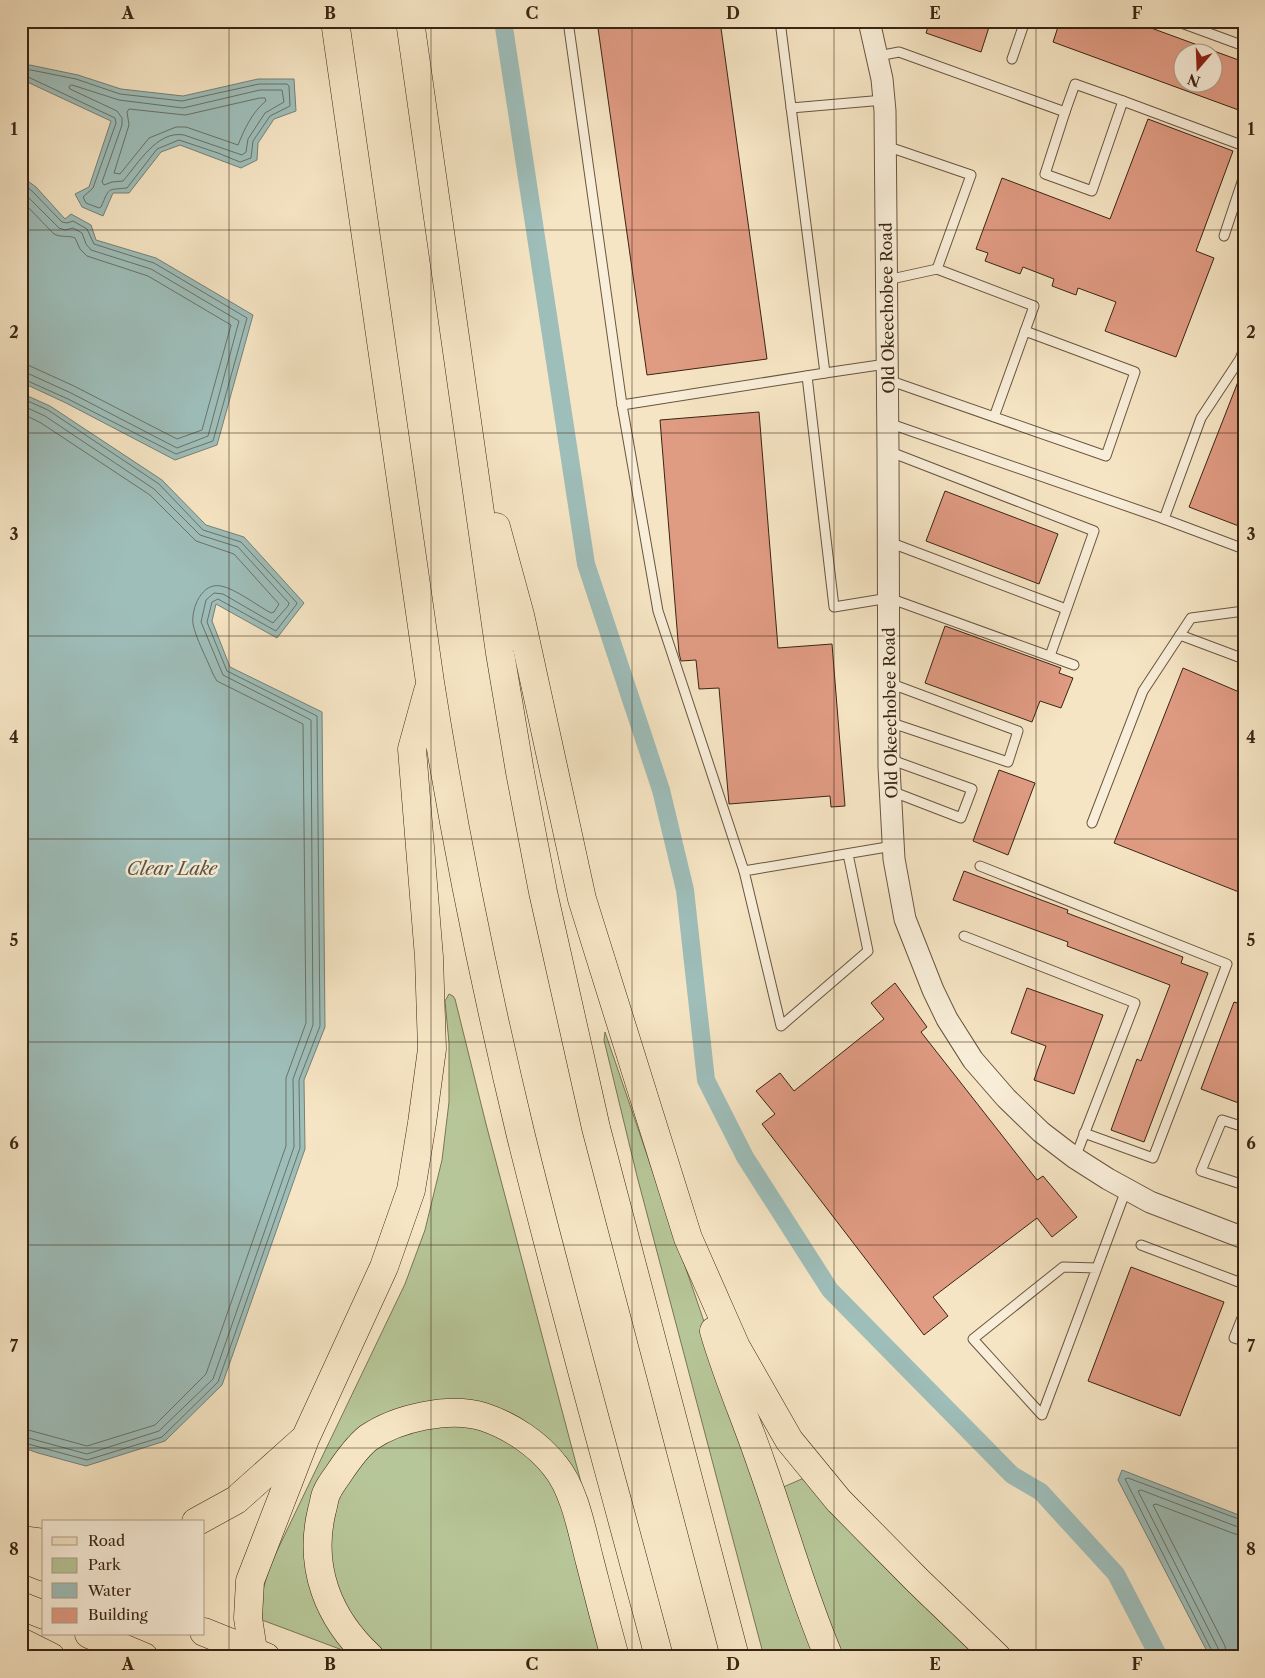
<svg xmlns="http://www.w3.org/2000/svg" width="1265" height="1678" font-family="'Libre Caslon Text',serif">
<style>
.green{fill:#b7c698;stroke:#787656}
.water{fill:#9ebeba;stroke:#768177}
.lines{fill:none;stroke-linecap:round;stroke-linejoin:round}
.shore{stroke:#6c7266;stroke-width:1}
.canal{stroke:#9ebeba;stroke-width:18}
.building{fill:#e09b83;stroke:#3a2513;fill-rule:evenodd}
.service-casing{stroke:#69553f;stroke-width:11}
.tertiary-casing{stroke:#69553f;stroke-width:23}
.primary-casing{stroke:#3a2513;stroke-width:29}
.motorway-casing{stroke:#3a2513;stroke-width:29}
.service{stroke:#f9eed9;stroke-width:9}
.tertiary{stroke:#f9eed9;stroke-width:21}
.primary{stroke:#f6e5c4;stroke-width:28}
.motorway{stroke:#f6e5c4;stroke-width:28}
.grid{fill:none;stroke:#3a2513;stroke-width:1;stroke-opacity:0.55}
.labels{text-anchor:middle;stroke-width:5;stroke-linejoin:round;paint-order:stroke}
.street-label{font-size:16px;fill:#3a2513;stroke:#f9eed9}
.water-label{font-size:18px;font-style:italic;fill:#585345;stroke:#f9eed9}
.neatline{fill:none;stroke:#3a2513;stroke-width:2}
.grid-label{font-size:16px;text-anchor:middle;font-weight:bold;fill:#3a2513}
</style>
<rect width="100%" height="100%" fill="#f6e5c4"/>
<filter id="stains"><feTurbulence type="fractalNoise" baseFrequency=".004" numOctaves="4"/><feColorMatrix values="0 0 0 0 .2 0 0 0 0 .09 0 0 0 0 .02 0 0 0 .5 -.17"/></filter>
<radialGradient id="worn" r=".72"><stop offset=".6" stop-color="#630" stop-opacity="0"/><stop offset="1" stop-color="#630" stop-opacity=".3"/></radialGradient>
<g class="green">
<path d="M449,994L453,996L455,999L486,1124L582,1486L551,1446L407,1412L312,1511L349,1649L345,1651L262,1620C259,1595 266,1576 276,1553L405,1284L425,1230L442,1160L449,1102V1043L445,1001Z"/>
<path d="M605,1032L711,1342L816,1657H764L637,1176L604,1040Z"/>
<path d="M469,1423L522,1447L555,1488L564,1510L601,1657H388L372,1643L334,1591L328,1514L369,1449L408,1428Z"/>
<path d="M804,1478L849,1531L978,1657H839L781,1488Z"/>
</g>
<g class="water">
<path d="M30,65L78,75L121,89L183,96L258,79H294L296,111L274,119L258,143L257,160L241,168L180,145L161,152L129,193H113L103,216L82,207L75,194L89,187L111,121L23,80L21,67Z"/>
<path d="M21,176L36,187L65,219L71,214L91,225L96,240L156,258L253,315L217,445L175,460L66,403L21,382Z"/>
<path d="M21,393L50,406L162,480L206,525L244,537L304,603L277,638L216,604L212,621L230,667L322,712L325,1027L304,1080L305,1149L222,1385L165,1441L86,1466L38,1453L21,1447Z"/>
<path d="M1122,1470L1244,1517V1657H1210L1118,1480Z"/>
</g>
<g class="lines">
<g class="shore">
<path d="M31,70L76,79L120,94L182,101L259,84H287L289,86L290,106L270,116L253,141L251,158L240,162L218,153L179,140L157,149L127,188C106,190 110,187 101,207L99,208L86,203L83,197L93,188L116,123L115,118L24,75L25,71Z"/>
<path d="M72,85L119,100L183,108L260,90H282L284,102L265,113L248,139L246,152L242,155L184,135C157,130 138,164 123,181L112,182L104,185L102,182L122,125V118L117,111L70,89L69,87Z"/>
<path d="M260,98H265L266,101C252,112 244,130 238,145L186,127H176L149,138L120,174L114,173L129,125L127,112L129,109L185,115Z"/>
<path d="M21,182L32,191L62,222L67,223L73,221L87,229L94,244L154,263L247,318L213,441L176,454L68,399L21,378"/>
<path d="M21,190L59,228L65,230L73,228L82,233L86,244L91,250L151,269L239,321L208,436L177,448L71,393L27,373L21,372"/>
<path d="M21,200L54,234C62,238 69,235 75,238L80,249L87,256L148,276L231,325L202,430L177,439L74,386L30,366L21,364"/>
<path d="M21,398L48,410L159,484L203,530L241,542L297,603L296,605L276,631L218,599L212,602L207,622L227,671L317,716L320,1026L299,1080L300,1148L218,1382L162,1437L87,1460L21,1442"/>
<path d="M21,405L45,416L154,489L200,535L238,547L289,603L288,606L273,623L223,594L214,593L206,600L201,622L223,675L311,720L313,1025L293,1079L294,1147L213,1379L159,1431L87,1454L21,1436"/>
<path d="M21,413L41,423L150,495L196,541L234,554L279,604L274,612L271,613C258,606 234,588 221,586C202,582 191,608 193,624C196,639 207,659 213,674L217,681L303,724L306,1023L286,1078V1146L206,1374L155,1425L87,1446L21,1428"/>
<path d="M1214,1657L1213,1653L1125,1479L1128,1478L1244,1521"/>
<path d="M1220,1657L1219,1650L1138,1491L1141,1490L1238,1527H1244"/>
<path d="M1227,1657L1225,1646L1153,1505L1156,1504L1235,1534L1244,1535"/>
</g>
<path class="canal" d="M503,21L586,564L661,790L685,890L706,1080L745,1157L830,1290L1012,1475L1041,1492L1116,1574L1159,1657"/>
</g>
<g class="building">
<path d="M597,21H720L767,359L647,375Z"/>
<path d="M930,21H991L981,52L926,33Z"/>
<path d="M1060,21H1132L1244,62V112L1053,42ZM1182,52H1212V82H1182Z"/>
<path d="M1148,119L1233,151L1196,251L1214,258L1176,357L1105,331L1116,302L1078,288L1076,295L1052,286L1054,279L1023,267L1020,274L985,261L988,253L976,249L1002,178L1110,219Z"/>
<path d="M1243,369H1244V528L1189,507Z"/>
<path d="M759,412L778,648L832,644L845,806L831,807L830,796L729,804L719,688L699,689L696,660L681,661L679,653L660,420Z"/>
<path d="M945,491L1058,534L1039,584L926,541Z"/>
<path d="M945,626L1061,668L1059,673L1073,678L1061,708L1040,701L1032,722L925,683Z"/>
<path d="M1183,668L1244,694V894L1114,843Z"/>
<path d="M999,770L1035,783L1008,855L973,841Z"/>
<path d="M964,871L1068,910L1067,913L1183,957L1181,963L1208,973L1144,1142L1111,1130L1137,1059L1141,1061L1170,985L1067,946L1068,942L953,900Z"/>
<path d="M895,983L927,1027L921,1032L1037,1180L1043,1176L1077,1217L1052,1237L1037,1218L933,1297L948,1316L924,1335L762,1124L775,1114L756,1091L780,1073L794,1091L884,1019L871,1003Z"/>
<path d="M1027,988L1103,1015L1074,1094L1034,1080L1046,1046L1011,1033Z"/>
<path d="M1234,1002L1244,1005V1105L1201,1089Z"/>
<path d="M1131,1267L1224,1302L1180,1416L1088,1381Z"/>
</g>
<g class="lines">
<defs>
<g id="service">
<path d="M568,21L622,405L658,611L744,871"/>
<path d="M1176,21L1244,46"/>
<path d="M878,56L899,52L1065,112L1045,174L1092,191L1123,101L1244,146"/>
<path d="M1012,59L1025,21"/>
<path d="M791,108L884,100"/>
<path d="M1065,112L1075,84L1123,101"/>
<path d="M886,146L971,175L937,269"/>
<path d="M1224,236L1244,176"/>
<path d="M887,280L937,269L1034,306L1025,331"/>
<path d="M1244,349L1240,359L1201,418L1164,519L1244,549"/>
<path d="M825,373L886,364"/>
<path d="M807,376L834,607L889,598L1074,665"/>
<path d="M888,380L1106,456L1135,372L1025,331L994,417"/>
<path d="M622,405L825,373L780,21"/>
<path d="M888,423L1164,519"/>
<path d="M888,451L1094,531L1050,656"/>
<path d="M889,542L1066,609"/>
<path d="M1180,635L1244,659"/>
<path d="M889,683L1018,731L1008,762L889,722"/>
<path d="M889,759L972,789L961,818L891,791"/>
<path d="M1092,823L1143,691L1191,618L1244,611"/>
<path d="M848,854L868,951L781,1026L744,871L893,846"/>
<path d="M980,866L1227,964L1153,1158L1084,1133"/>
<path d="M964,936L1135,1003L1075,1158"/>
<path d="M1244,1127L1222,1120L1201,1171L1244,1185"/>
<path d="M1141,1245L1244,1284"/>
<path d="M1097,1268L1063,1267L973,1339L1042,1415L1126,1190"/>
<path d="M1244,1313L1234,1338L1244,1341"/>
</g>
<path id="tertiary" d="M869,21L882,79L885,111L888,451L889,767L894,859L905,919L933,990L947,1019L973,1060L1006,1098L1041,1132L1075,1158L1108,1179L1150,1202L1244,1238"/>
<g id="primary">
<path d="M21,1558L44,1567"/>
<path d="M21,1606L44,1615"/>
<path d="M204,1632L266,1657"/>
<path d="M89,1634L144,1657"/>
</g>
<g id="motorway">
<path d="M335,21L430,682C454,835 485,986 521,1136C564,1310 613,1483 659,1657"/>
<path d="M410,21L500,653L520,772L543,892L596,1128L735,1657"/>
<path d="M496,527L520,615L582,899L688,1238L736,1347L789,1440L839,1501L918,1581L997,1657"/>
<path d="M714,1331C727,1376 746,1419 761,1463C784,1527 802,1594 829,1657"/>
<path d="M196,1522L236,1500L302,1441"/>
<path d="M21,1540L44,1543"/>
<path d="M21,1642L51,1657"/>
<path d="M254,1657L248,1618L250,1581L305,1439L384,1267L411,1190L422,1123L432,1049L429,957L412,749L428,691"/>
<path d="M370,1657C328,1618 308,1567 322,1510C324,1504 324,1497 327,1492C330,1485 335,1479 339,1473C347,1461 357,1447 368,1438C397,1418 450,1406 484,1417C511,1426 538,1444 555,1466C575,1490 582,1532 590,1562C598,1593 606,1625 615,1657"/>
</g>
</defs>
<use href="#service" class="service-casing"/>
<use href="#tertiary" class="tertiary-casing"/>
<use href="#primary" class="primary-casing"/>
<use href="#motorway" class="motorway-casing"/>
<use href="#service" class="service"/>
<use href="#tertiary" class="tertiary"/>
<use href="#primary" class="primary"/>
<use href="#motorway" class="motorway"/>
</g>
<path class="grid" d="M229,21V1657M431,21V1657M632,21V1657M834,21V1657M1036,21V1657M21,230H1244M21,433H1244M21,636H1244M21,839H1244M21,1042H1244M21,1245H1244M21,1448H1244"/>
<g class="labels">
<g class="street-label">
<text transform="translate(887 308) rotate(-91)" y="6">Old Okeechobee Road</text>
<text transform="translate(890 713) rotate(-91)" y="6">Old Okeechobee Road</text>
</g>
<g class="water-label">
<text x="172" y="875">Clear Lake</text>
</g>
</g>
<rect width="1265" height="1678" fill="none" stroke="#f6e5c4" stroke-width="55"/>
<rect x="42" y="1520" width="162" height="115" fill="#f9eed9" stroke="#ad9e8a"/>
<rect x="52" y="1537" width="25" height="8" fill="#f6e5c4" stroke="#ad9e8a"/>
<text x="88" y="1546" font-size="15" fill="#3a2513">Road</text>
<rect x="52" y="1558" width="25" height="15" fill="#b7c698" stroke="#ad9e8a"/>
<text x="88" y="1570" font-size="15" fill="#3a2513">Park</text>
<rect x="52" y="1583" width="25" height="15" fill="#9ebeba" stroke="#ad9e8a"/>
<text x="88" y="1596" font-size="15" fill="#3a2513">Water</text>
<rect x="52" y="1608" width="25" height="15" fill="#e09b83" stroke="#ad9e8a"/>
<text x="88" y="1620" font-size="15" fill="#3a2513">Building</text>
<g transform="translate(1198 68) rotate(199)"><circle r="24" fill="#f9eed9" stroke="#ad9e8a"/>
<path d="M0-4L9 19L0 12L-9 19Z" fill="#8f2418"/>
<text y="-8" font-size="14" font-weight="bold" text-anchor="middle" fill="#3a2513">N</text>
</g>
<rect x="28" y="28" width="1210" height="1622" class="neatline"/>
<g class="grid-label">
<text x="128" y="19">A</text>
<text x="330" y="19">B</text>
<text x="532" y="19">C</text>
<text x="733" y="19">D</text>
<text x="935" y="19">E</text>
<text x="1137" y="19">F</text>
<text x="14" y="135">1</text>
<text x="1251" y="135">1</text>
<text x="14" y="338">2</text>
<text x="1251" y="338">2</text>
<text x="14" y="540">3</text>
<text x="1251" y="540">3</text>
<text x="14" y="743">4</text>
<text x="1251" y="743">4</text>
<text x="14" y="946">5</text>
<text x="1251" y="946">5</text>
<text x="14" y="1149">6</text>
<text x="1251" y="1149">6</text>
<text x="14" y="1352">7</text>
<text x="1251" y="1352">7</text>
<text x="14" y="1555">8</text>
<text x="1251" y="1555">8</text>
<text x="128" y="1670">A</text>
<text x="330" y="1670">B</text>
<text x="532" y="1670">C</text>
<text x="733" y="1670">D</text>
<text x="935" y="1670">E</text>
<text x="1137" y="1670">F</text>
</g>
<rect width="100%" height="100%" filter="url(#stains)"/>
<rect width="100%" height="100%" fill="url(#worn)"/>
</svg>
